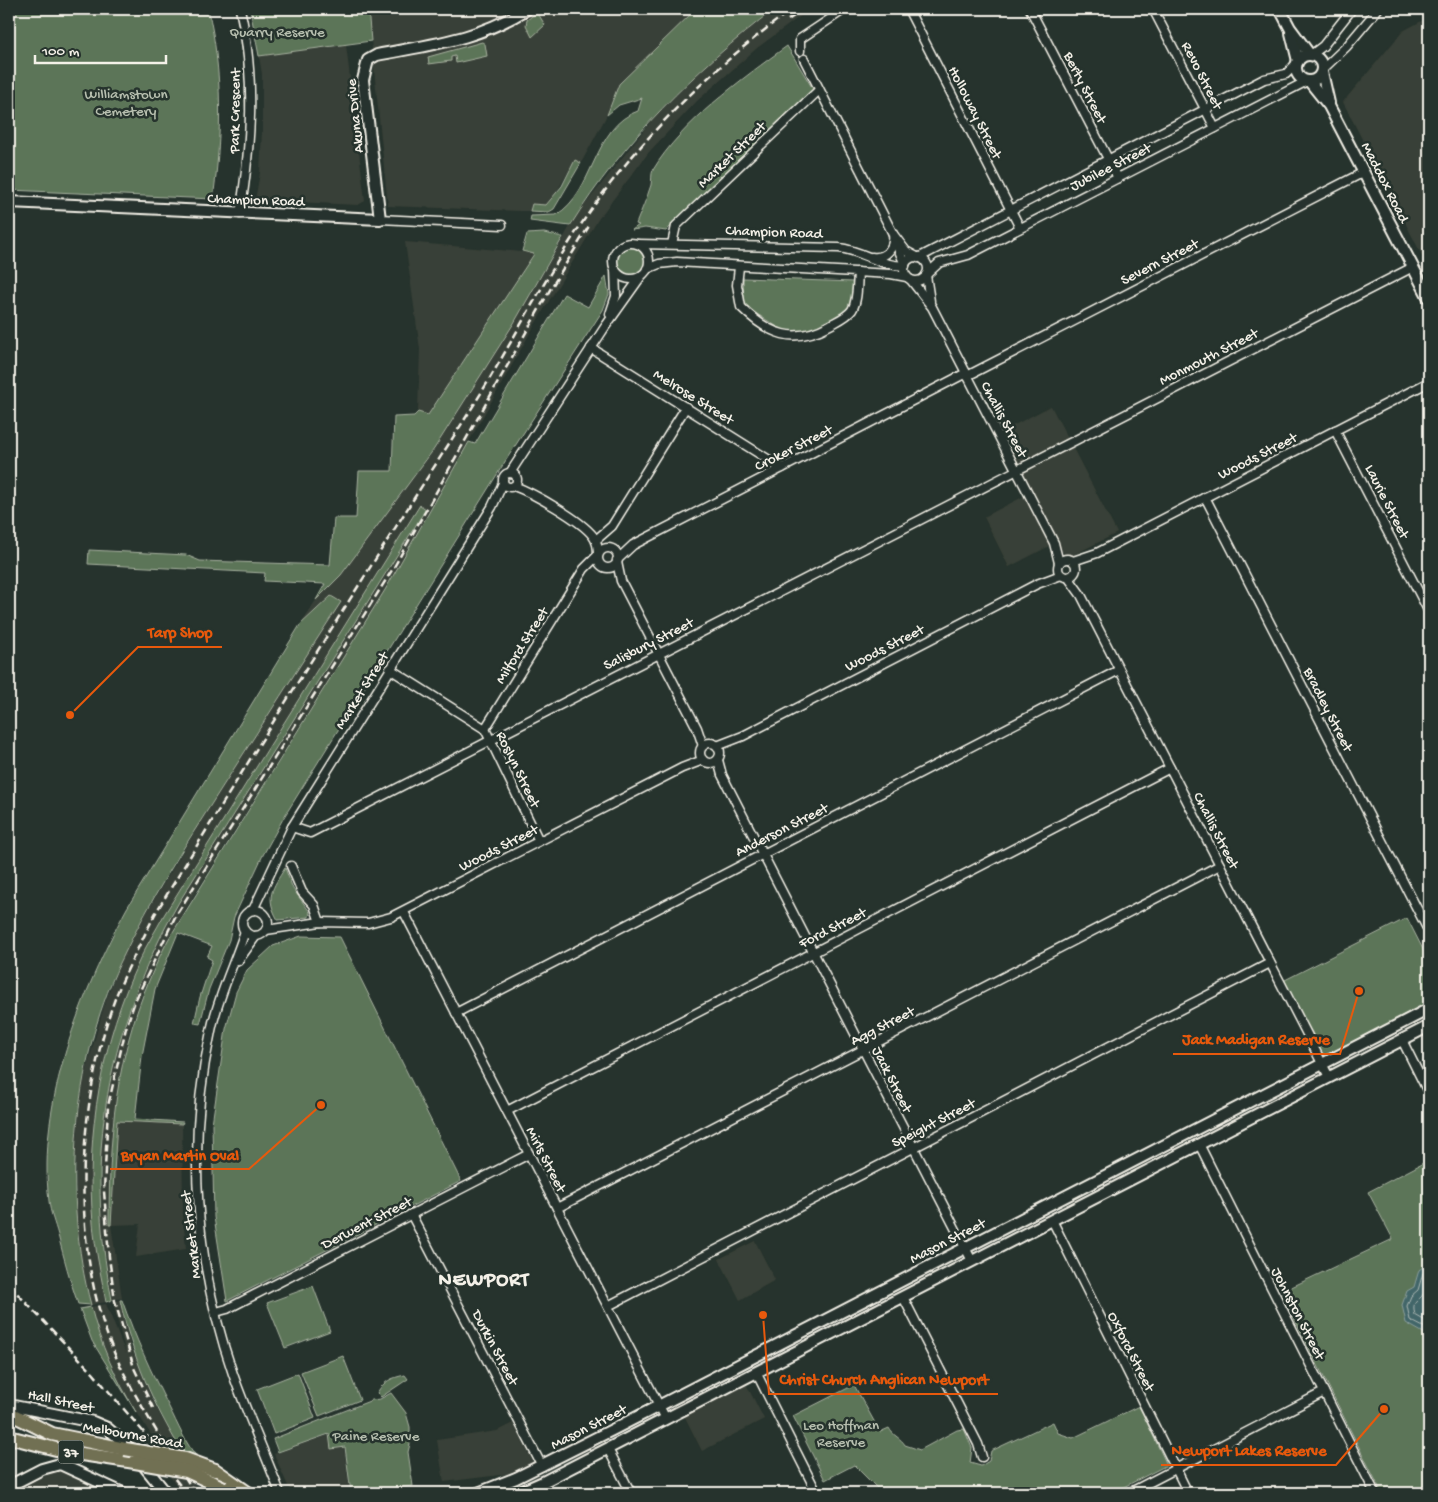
<svg xmlns="http://www.w3.org/2000/svg" width="1438" height="1502" font-family="'Gochi Hand',sans-serif">
<style>
.built{fill:#394037}
.green{fill:#5c7459;stroke:#a8b2a0}
.water{fill:#436669;stroke:#8a9e9c}
.lines{fill:none;stroke-linecap:round;stroke-linejoin:round}
.shore{stroke:#adb9b5;stroke-width:1}
.minor-casing{stroke:#f4f1e8;stroke-width:11}
.tertiary-casing{stroke:#f4f1e8;stroke-width:14}
.primary-casing{stroke:#f4f1e8;stroke-width:16}
.minor{stroke:#26332d;stroke-width:8}
.tertiary{stroke:#26332d;stroke-width:10}
.primary{stroke:#716f52;stroke-width:12}
.rail{stroke:#f4f1e8;stroke-width:2.5;stroke-dasharray:8 4;stroke-linecap:butt}
.primary-bridge-casing{stroke:#f4f1e8;stroke-width:16;stroke-linecap:butt}
.primary-bridge{stroke:#716f52;stroke-width:12}
.labels{text-anchor:middle;stroke-width:5;stroke-linejoin:round;paint-order:stroke}
.shield{fill:#26332d;stroke:#b6b8b0;stroke-width:1}
.shield-label{font-size:14px;font-weight:bold;fill:#f4f1e8}
.park-label{font-size:15px;fill:#b7bfaf;stroke:#26332d}
.street-label{font-size:15px;fill:#f4f1e8;stroke:#26332d}
.district-label{font-size:20px;font-weight:bold;letter-spacing:1px;fill:#f4f1e8;stroke:#26332d}
.leader{fill:none;stroke:#e8590c;stroke-width:2}
.callout-dot{fill:#e8590c;stroke:#26332d;stroke-width:2}
.callout-label{font-size:16px;text-anchor:middle;font-weight:bold;fill:#e8590c;stroke:#26332d;stroke-width:5;stroke-linejoin:round;paint-order:stroke}
</style>
<rect width="100%" height="100%" fill="#26332d"/>
<filter id="ink" filterUnits="userSpaceOnUse"><feTurbulence type="fractalNoise" baseFrequency=".02" numOctaves="2"/><feDisplacementMap in="SourceGraphic" scale="10" xChannelSelector="R" yChannelSelector="G"/><feConvolveMatrix kernelMatrix="1 2 1 2 8 2 1 2 1" color-interpolation-filters="sRGB"/></filter>
<g filter="url(#ink)">
<g class="built">
<path d="M368,9H474L475,13L484,9H696L619,84L607,115L581,163L575,160L556,193L546,205L532,204L530,211H520L388,206Z"/>
<path d="M774,9H810L757,48L697,101L649,152L599,218L534,326L385,590L189,903L159,957L144,989L129,1032L119,1079L112,1129L109,1225H111L117,1121L182,1124L183,1215L186,1249L136,1257L140,1224L111,1225L122,1298L112,1300L101,1223V1141L110,1078L133,996L161,934L179,902L426,508L420,506L164,915L140,959L114,1029L98,1093L91,1187L93,1223L106,1302L91,1305L80,1255L76,1215V1150L79,1114L84,1078L104,1006L119,965L136,930L206,813L340,602L331,596L300,625L316,600L341,575L434,449L514,323L576,216L656,115L718,53Z"/>
<path d="M1429,17V269L1343,102L1403,31Z"/>
<path d="M346,45L365,201L358,205L255,200L260,173L262,131V74L259,56Z"/>
<path d="M405,242L534,253L428,416L418,412L420,349Z"/>
<path d="M1051,406L1117,533L1073,555H1064L1057,542L1009,567L984,517L1032,492L1001,432Z"/>
<path d="M755,1241L775,1280L740,1300L719,1259Z"/>
<path d="M120,1300L130,1344L150,1394L161,1417L183,1453L160,1449L123,1390L101,1342L91,1307L106,1304L126,1354L113,1302Z"/>
<path d="M746,1384L764,1419L702,1451L684,1415Z"/>
<path d="M513,1423L533,1462L508,1474L444,1482L437,1440L497,1431Z"/>
<path d="M329,1435L331,1449L344,1447L350,1493H291L274,1454Z"/>
<path d="M59,1470L106,1493H24L22,1487Z"/>
<path d="M167,1473L191,1479L199,1493H183Z"/>
</g>
<g class="green">
<path d="M9,9H208C223,72 222,135 213,199L9,190Z"/>
<path d="M250,9H368L371,41L259,56Z"/>
<path d="M696,9H774C695,70 623,141 570,226L530,221L531,216L556,215C595,192 593,126 638,111L642,98L619,105L607,115L619,84Z"/>
<path d="M537,12L545,25L532,37L526,25L527,20Z"/>
<path d="M482,42L485,44L487,56L456,63L455,56L451,57V61L429,64L428,57Z"/>
<path d="M787,46L813,89L666,231L645,228L632,230L639,225L636,224C641,211 647,198 651,185C652,180 651,174 653,170C681,123 743,78 787,46Z"/>
<path d="M575,160L581,163L554,209L549,212L530,211L532,204L546,205L562,186Z"/>
<path d="M544,233L563,237L514,323L434,449L341,575L316,600L325,584L264,581L265,573L88,564L89,550L186,555L200,561L330,565L334,518H356L359,471H392L394,417L414,416L418,412L428,415L534,254L522,251L527,234Z"/>
<circle cx="631" cy="261" r="14"/>
<path d="M606,276L609,294L603,310L506,460L284,817L263,855L234,917L229,940L209,989L200,1024L194,1023L200,997L212,960L207,957L212,946L178,933L155,989L142,1056L135,1119L183,1122L182,1124L117,1121L111,1225H109C109,1118 118,1036 168,940L385,590L469,442L475,444L564,294L588,307Z"/>
<path d="M743,278L853,282L850,309L812,331L787,333L746,307L744,302Z"/>
<path d="M420,505L426,509L179,902C107,1030 83,1155 112,1300L106,1302C101,1275 95,1249 93,1223C85,1134 102,1039 140,959C147,944 156,930 164,915Z"/>
<path d="M331,596L341,602C300,665 260,728 219,792C184,847 148,903 120,963C72,1065 62,1196 91,1305L78,1304C70,1281 64,1258 58,1235C55,1224 50,1212 49,1201C37,1104 81,992 127,908L300,625Z"/>
<path d="M285,868L293,889L310,912L309,917L278,920C265,897 272,889 285,868Z"/>
<path d="M1407,918L1429,961V1002L1321,1058L1283,981Z"/>
<path d="M301,936L340,937L461,1181L227,1301L214,1217L212,1124L226,1029L236,992L247,970L273,946Z"/>
<path d="M1429,1160V1493H1382L1281,1292L1393,1239L1368,1192Z"/>
<path d="M313,1286L330,1331L285,1348L267,1303Z"/>
<path d="M120,1300H122C135,1337 151,1372 169,1407C178,1425 185,1443 198,1458L183,1453C153,1405 132,1356 120,1300Z"/>
<path d="M91,1307C100,1344 116,1379 136,1412L92,1341L80,1309Z"/>
<path d="M343,1356L360,1400L319,1416L301,1372Z"/>
<path d="M298,1373L315,1418L274,1434L257,1389Z"/>
<path d="M405,1375L408,1379L381,1397L377,1393C384,1381 391,1378 405,1375Z"/>
<path d="M854,1385L880,1432L889,1428C893,1436 901,1438 905,1445L920,1450L957,1430L964,1429L972,1448L970,1463L981,1466L989,1461L991,1451L1053,1422L1058,1433L1073,1438L1139,1406L1167,1465L1112,1493H876L875,1491L878,1489L854,1465L825,1480L793,1416Z"/>
<path d="M391,1393L406,1413L410,1427V1444L408,1452L413,1486L351,1493L345,1447L331,1449L329,1434L278,1452L273,1439L372,1400L380,1399Z"/>
</g>
<path class="water" d="M1429,1262V1336L1406,1323L1402,1305L1407,1291L1414,1287L1419,1270Z"/>
<g class="lines">
<g class="shore">
<path d="M1429,1268L1423,1273L1418,1290L1411,1296L1407,1306L1410,1320L1429,1330"/>
<path d="M1429,1276C1427,1281 1427,1288 1424,1293C1418,1303 1411,1300 1415,1315L1429,1323"/>
</g>
<defs>
<g id="minor">
<path d="M908,9L1020,228"/>
<path d="M1030,9L1118,178"/>
<path d="M1153,9L1215,128"/>
<path d="M800,51V39L845,9"/>
<path d="M1311,55L1323,46L1352,9"/>
<path d="M804,59L893,234L906,251L917,257"/>
<path d="M1322,70L1347,46L1378,9"/>
<path d="M240,214C251,145 256,77 240,9"/>
<path d="M380,219L502,225"/>
<path d="M895,241L905,265"/>
<circle cx="631" cy="261" r="18"/>
<path d="M638,244L839,248C864,251 879,266 905,266"/>
<path d="M672,244L676,226L819,90"/>
<path d="M872,257C886,259 895,248 893,234"/>
<circle cx="916" cy="269" r="12"/>
<path d="M918,258L1264,79L1286,74L1296,64"/>
<path d="M739,267L737,285L741,307C769,335 794,345 830,325C837,321 847,317 852,310C858,300 857,284 858,272"/>
<path d="M647,269L659,264L677,262L891,274L907,277"/>
<path d="M927,274L939,263L968,255L1307,81"/>
<path d="M926,275L930,301"/>
<path d="M911,280L932,307L1054,543L1059,563"/>
<path d="M610,314L616,296L615,269"/>
<path d="M591,348L782,468"/>
<path d="M967,376L1364,172"/>
<path d="M1335,430L1429,612"/>
<circle cx="510" cy="480" r="7"/>
<path d="M510,473L605,327L642,275"/>
<path d="M514,486C533,493 581,520 593,536C597,541 598,547 598,554"/>
<path d="M1205,497L1429,932"/>
<path d="M596,540L612,526L686,407"/>
<circle cx="608" cy="558" r="10"/>
<circle cx="1067" cy="568" r="9"/>
<path d="M617,560L633,545L966,373"/>
<path d="M1073,561L1097,553L1429,382"/>
<path d="M617,562L621,581L697,728L703,746"/>
<path d="M1068,577L1081,595L1329,1077"/>
<path d="M390,669L485,729L539,841"/>
<path d="M485,729L584,569L598,555"/>
<circle cx="710" cy="753" r="10"/>
<path d="M717,746L743,736L1037,584L1061,575"/>
<path d="M718,760L722,775L972,1261"/>
<path d="M292,827L310,833L1413,267"/>
<path d="M291,866L302,892L314,905L320,922"/>
<circle cx="255" cy="923" r="13"/>
<path d="M253,910L292,827L492,507L503,483"/>
<path d="M404,912L666,1419"/>
<path d="M266,930L320,922L368,923L391,917L682,768L703,760"/>
<path d="M245,931C234,965 218,996 211,1031C186,1144 195,1264 233,1374C247,1414 265,1453 280,1493"/>
<path d="M238,961L256,936"/>
<path d="M456,1013L1119,670"/>
<path d="M1402,1040L1429,1094"/>
<path d="M507,1111L1170,768"/>
<path d="M1199,1144L1375,1493"/>
<path d="M557,1208L1220,865"/>
<path d="M411,1214L542,1466"/>
<path d="M1052,1220L1188,1493"/>
<path d="M903,1297L978,1444L982,1457"/>
<path d="M608,1306L1270,963"/>
<path d="M216,1312L227,1309L529,1154"/>
<path d="M756,1372L817,1493"/>
<path d="M608,1449L631,1493"/>
<path d="M1129,1493L1324,1392"/>
</g>
<g id="tertiary">
<path d="M1280,9L1290,28L1310,55"/>
<path d="M1291,33L1298,61"/>
<circle cx="1309" cy="68" r="13"/>
<path d="M1322,72L1329,103"/>
<path d="M1309,81L1329,106L1429,298"/>
<path d="M9,202L380,219L363,80L368,60L377,55C433,44 477,40 527,9"/>
<path d="M9,1405L93,1422L107,1428L128,1446L166,1493"/>
<path d="M9,1486L42,1469L60,1464L123,1493"/>
<path d="M478,1493L516,1478L612,1430L1429,1009"/>
<path d="M518,1493L543,1482L1429,1026"/>
</g>
<g id="primary">
<path d="M9,1413L52,1434L125,1449"/>
<path d="M9,1437L68,1452L135,1462"/>
<path d="M215,1470L248,1493"/>
</g>
</defs>
<use href="#minor" class="minor-casing"/>
<use href="#tertiary" class="tertiary-casing"/>
<use href="#primary" class="primary-casing"/>
<use href="#minor" class="minor"/>
<use href="#tertiary" class="tertiary"/>
<use href="#primary" class="primary"/>
<g class="rail">
<path d="M788,20L804,9"/>
<path d="M9,1285L93,1373L170,1463"/>
<path d="M153,1408L134,1368L115,1301L109,1257L104,1191L108,1106L126,1028L135,1001L175,917L394,567L551,288L589,226"/>
<path d="M174,1445L211,1493"/>
<path d="M160,1460L186,1493"/>
<path d="M195,1493C168,1450 139,1405 117,1359C69,1254 76,1103 116,996C127,968 142,941 155,914C258,745 363,577 470,411C509,349 541,284 582,223C638,139 711,69 792,9"/>
</g>
<defs>
<g id="primary-bridge">
<path d="M125,1449L185,1459L215,1470"/>
<path d="M135,1462L187,1471L224,1488"/>
</g>
</defs>
<use href="#primary-bridge" class="primary-bridge-casing"/>
<use href="#primary-bridge" class="primary-bridge"/>
</g>
</g>
<g class="labels">
<rect class="shield" x="58.5" y="1440.5" width="25" height="23" rx="4"/>
<g class="shield-label">
<text x="71" y="1457">37</text>
</g>
<g class="park-label">
<text x="277" y="36">Quarry Reserve</text>
<text x="126" y="98">Williamstown<tspan x="126" dy="17">Cemetery</tspan></text>
<text x="841" y="1429">Leo Hoffman<tspan x="841" dy="17">Reserve</tspan></text>
<text x="376" y="1440">Paine Reserve</text>
</g>
<g class="street-label">
<text transform="translate(1203 75) rotate(63)" y="5">Revo Street</text>
<text transform="translate(1086 87) rotate(63)" y="5">Berty Street</text>
<text transform="translate(234 111) rotate(-89)" y="5">Park Crescent</text>
<text transform="translate(976 112) rotate(63)" y="5">Holloway Street</text>
<text transform="translate(354 116) rotate(-96)" y="5">Akuna Drive</text>
<text transform="translate(731 154) rotate(-44)" y="5">Market Street</text>
<text transform="translate(1110 166) rotate(-27)" y="5">Jubilee Street</text>
<text transform="translate(1386 182) rotate(63)" y="5">Maddox Road</text>
<text transform="translate(256 199) rotate(2)" y="5">Champion Road</text>
<text transform="translate(774 231) rotate(2)" y="5">Champion Road</text>
<text transform="translate(1159 261) rotate(-27)" y="5">Severn Street</text>
<text transform="translate(1208 356) rotate(-27)" y="5">Monmouth Street</text>
<text transform="translate(694 396) rotate(32)" y="5">Melrose Street</text>
<text transform="translate(1005 419) rotate(62)" y="5">Challis Street</text>
<text transform="translate(793 447) rotate(-27)" y="5">Croker Street</text>
<text transform="translate(1257 455) rotate(-27)" y="5">Woods Street</text>
<text transform="translate(1388 501) rotate(63)" y="5">Laurie Street</text>
<text transform="translate(648 643) rotate(-27)" y="5">Salisbury Street</text>
<text transform="translate(521 645) rotate(-58)" y="5">Milford Street</text>
<text transform="translate(884 647) rotate(-27)" y="5">Woods Street</text>
<text transform="translate(361 690) rotate(-58)" y="5">Market Street</text>
<text transform="translate(1329 709) rotate(63)" y="5">Bradley Street</text>
<text transform="translate(519 769) rotate(64)" y="5">Roslyn Street</text>
<text transform="translate(781 829) rotate(-27)" y="5">Anderson Street</text>
<text transform="translate(1217 830) rotate(63)" y="5">Challis Street</text>
<text transform="translate(498 847) rotate(-27)" y="5">Woods Street</text>
<text transform="translate(832 927) rotate(-27)" y="5">Ford Street</text>
<text transform="translate(882 1025) rotate(-27)" y="5">Agg Street</text>
<text transform="translate(893 1079) rotate(63)" y="5">Jack Street</text>
<text transform="translate(933 1122) rotate(-27)" y="5">Speight Street</text>
<text transform="translate(547 1159) rotate(63)" y="5">Mirls Street</text>
<text transform="translate(366 1222) rotate(-27)" y="5">Derwent Street</text>
<text transform="translate(190 1235) rotate(-97)" y="5">Market Street</text>
<text transform="translate(947 1240) rotate(-27)" y="5">Mason Street</text>
<text transform="translate(1299 1313) rotate(63)" y="5">Johnston Street</text>
<text transform="translate(496 1347) rotate(62)" y="5">Durkin Street</text>
<text transform="translate(1132 1351) rotate(63)" y="5">Oxford Street</text>
<text transform="translate(61 1400) rotate(12)" y="5">Hall Street</text>
<text transform="translate(588 1426) rotate(-27)" y="5">Mason Street</text>
<text transform="translate(133 1434) rotate(10)" y="5">Melbourne Road</text>
</g>
<g class="district-label">
<text x="484" y="1285">NEWPORT</text>
</g>
</g>
<path class="leader" d="M70 715L138 647H222M1359 991L1340 1054H1173M321 1105L249 1169H110M763 1315L769 1394H998M1384 1409L1336 1465H1161"/>
<g class="callout-dot">
<circle cx="70" cy="715" r="5"/>
<circle cx="1359" cy="991" r="5"/>
<circle cx="321" cy="1105" r="5"/>
<circle cx="763" cy="1315" r="5"/>
<circle cx="1384" cy="1409" r="5"/>
</g>
<g class="callout-label">
<text x="180" y="637">Tarp Shop</text>
<text x="1256" y="1044">Jack Madigan Reserve</text>
<text x="180" y="1160">Bryan Martin Oval</text>
<text x="884" y="1384">Christ Church Anglican Newport</text>
<text x="1249" y="1455">Newport Lakes Reserve</text>
</g>
<rect width="1438" height="1502" fill="none" stroke="#26332d" stroke-width="30"/>
<rect x="15" y="15" width="1408" height="1472" fill="none" stroke="#f4f1e8" stroke-width="2" filter="url(#ink)"/>
<path d="M35 55v8h131v-8" fill="none" stroke="#f4f1e8" stroke-width="2.5"/>
<text x="42" y="55" font-size="15" fill="#f4f1e8" stroke="#26332d" stroke-width="4" paint-order="stroke">100 m</text>
</svg>
